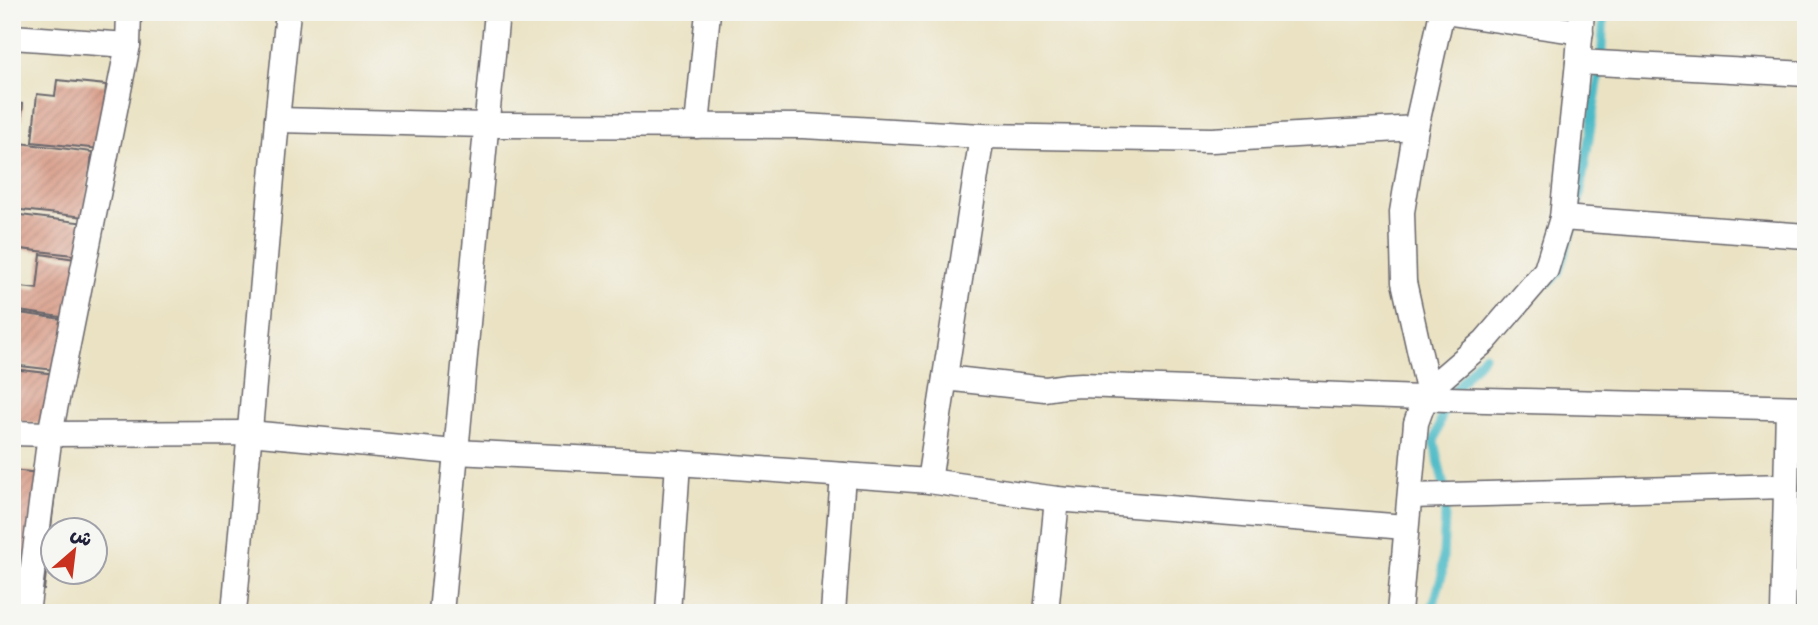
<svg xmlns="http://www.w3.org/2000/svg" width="1818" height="625" font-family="'Playpen Sans','Playpen Sans Arabic',sans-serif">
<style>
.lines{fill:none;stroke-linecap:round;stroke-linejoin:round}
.stream{stroke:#4dbbc7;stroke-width:9}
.building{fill:url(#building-hatch)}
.street-casing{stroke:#68656b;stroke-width:27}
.street{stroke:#fff;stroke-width:24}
</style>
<defs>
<pattern id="building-hatch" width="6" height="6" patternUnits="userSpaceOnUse" patternTransform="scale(1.75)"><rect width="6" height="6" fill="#d6927b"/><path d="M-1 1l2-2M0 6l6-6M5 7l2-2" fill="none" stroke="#ad7766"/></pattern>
</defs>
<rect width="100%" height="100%" fill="#f6f6f2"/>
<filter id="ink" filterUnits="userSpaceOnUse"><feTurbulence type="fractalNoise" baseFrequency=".0143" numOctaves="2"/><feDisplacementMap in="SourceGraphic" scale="14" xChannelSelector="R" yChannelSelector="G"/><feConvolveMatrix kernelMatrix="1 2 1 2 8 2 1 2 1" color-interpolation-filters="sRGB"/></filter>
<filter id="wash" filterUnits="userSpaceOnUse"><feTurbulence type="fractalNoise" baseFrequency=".00686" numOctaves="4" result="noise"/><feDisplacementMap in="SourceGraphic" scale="28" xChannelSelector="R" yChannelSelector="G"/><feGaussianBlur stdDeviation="1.57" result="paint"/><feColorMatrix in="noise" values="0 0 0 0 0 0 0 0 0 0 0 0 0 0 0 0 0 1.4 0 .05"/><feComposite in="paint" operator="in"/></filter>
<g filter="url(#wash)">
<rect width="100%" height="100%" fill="#eae2c3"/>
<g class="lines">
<g class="stream">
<path d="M1550,282L1558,273L1576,218L1601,64L1604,12"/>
<path d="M1431,613L1442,575L1446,495L1434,442L1447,399L1484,355"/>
</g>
</g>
<g id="blocks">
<g class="building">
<path d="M57,80L106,85L100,149L32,142L37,94L55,96Z"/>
<path d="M12,103L23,104L21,123H12Z"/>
<path d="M12,142L92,152L85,217L12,209Z"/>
<path d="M12,214L86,223L82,256L12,248Z"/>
<path d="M12,249L18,250L14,281H12Z"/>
<path d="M41,254L83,260L75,319L12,310V286L37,289Z"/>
<path d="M12,312L69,320L63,371L12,365Z"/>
<path d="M12,369L56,374L49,425L12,420Z"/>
<path d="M12,470L57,475L44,590L12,587Z"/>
<path d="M12,589H16V595L37,598L35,613H12Z"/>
</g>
</g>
</g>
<g filter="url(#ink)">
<use href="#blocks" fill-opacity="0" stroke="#68656b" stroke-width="2"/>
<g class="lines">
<defs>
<g id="street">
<path d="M1444,12L1581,32"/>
<path d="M12,37L128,45"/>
<path d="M1578,62L1806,74"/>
<path d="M277,120L487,125L803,126L982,136L1212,140L1416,128"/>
<path d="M697,126L708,12"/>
<path d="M1562,218L1806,236"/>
<path d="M945,378L1045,389L1065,386L1082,385L1447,399L1806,408"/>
<path d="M1428,390L1404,282L1402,212L1416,128L1442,12"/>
<path d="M12,433L50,434L249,433L455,452L678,463L929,481L1057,499L1405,527"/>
<path d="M929,481L982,136"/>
<path d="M1410,496L1786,486"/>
<path d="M27,613L50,434L128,45L129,12"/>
<path d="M234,613L277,120L288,12"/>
<path d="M441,613L497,12"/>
<path d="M668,613L678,463"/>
<path d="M833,613L843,475"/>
<path d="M1046,613L1057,499"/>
<path d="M1399,613L1416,423L1428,390L1485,341L1546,270L1562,218L1578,62L1582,12"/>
<path d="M1783,613L1788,408"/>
</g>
</defs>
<use href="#street" class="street-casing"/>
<use href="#street" class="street"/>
</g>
</g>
<rect width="1818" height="625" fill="none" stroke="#f6f6f2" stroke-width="42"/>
<g transform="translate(74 551) rotate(28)"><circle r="33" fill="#f6f6f2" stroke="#a1a1a9" stroke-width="2"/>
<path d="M0-5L12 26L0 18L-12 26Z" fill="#c8321e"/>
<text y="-10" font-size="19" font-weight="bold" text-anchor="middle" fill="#22223b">ش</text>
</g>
</svg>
